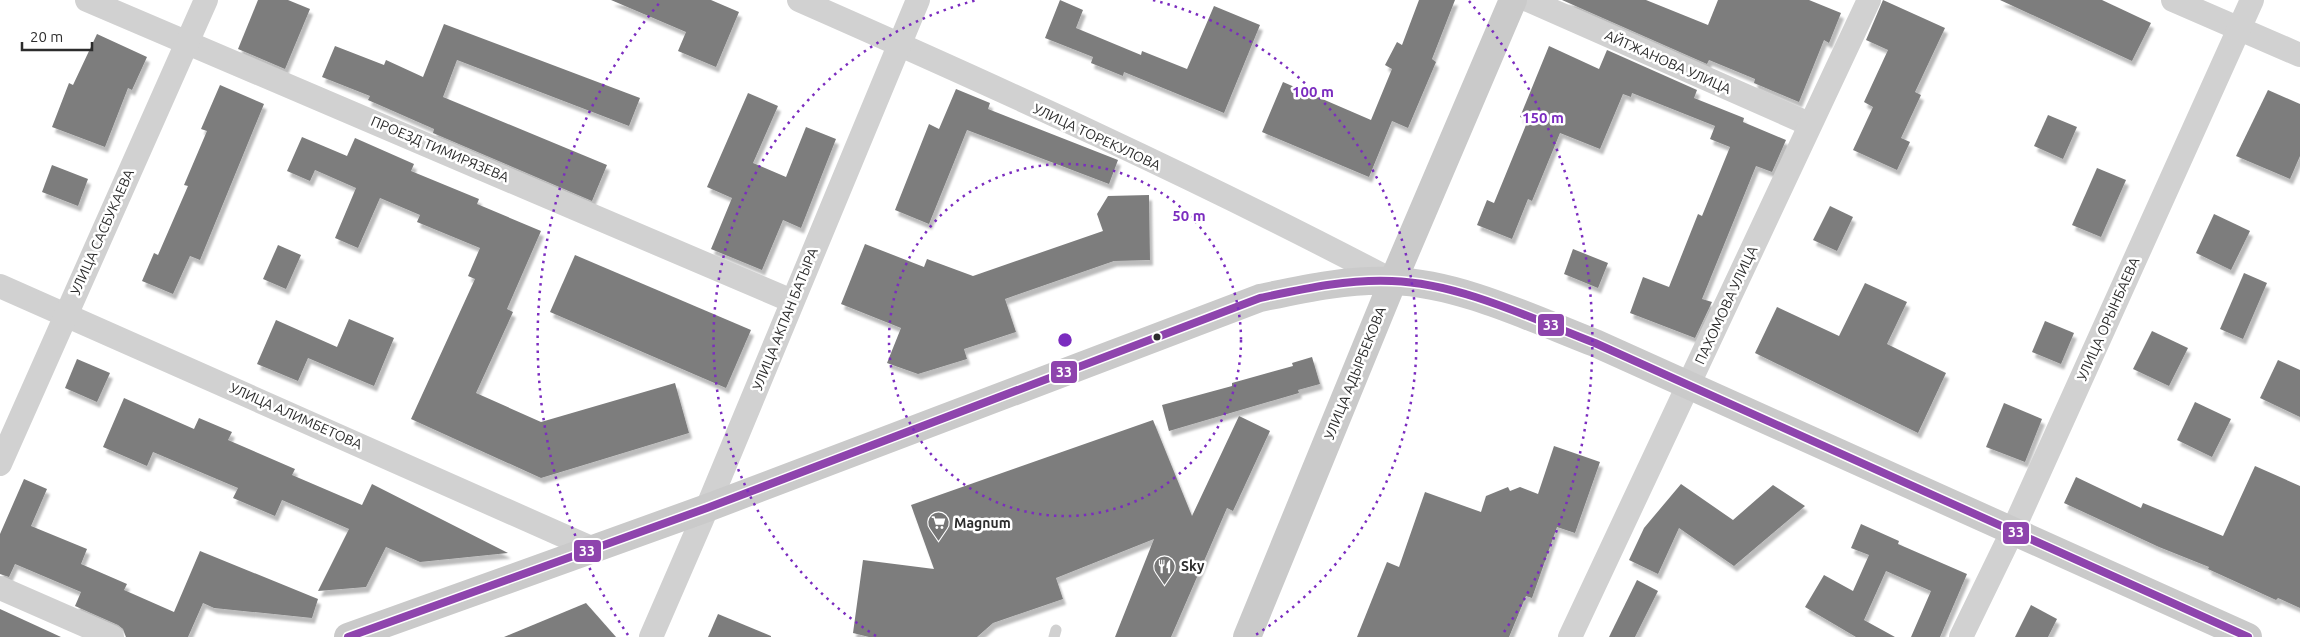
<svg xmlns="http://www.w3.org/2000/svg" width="2300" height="637" font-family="Ubuntu,sans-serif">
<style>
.building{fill:#7d7d7d;filter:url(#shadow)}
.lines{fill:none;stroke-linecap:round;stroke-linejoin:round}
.lane{stroke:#d1d1d1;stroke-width:11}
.street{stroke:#d1d1d1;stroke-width:24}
.secondary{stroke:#cacaca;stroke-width:28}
.bus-1-casing{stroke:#fff;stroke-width:11}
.bus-1{stroke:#8e44ad;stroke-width:8}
.ring{fill:none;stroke:#7b2cbf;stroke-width:2.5;stroke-dasharray:2.5 5}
.bus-dot{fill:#2c2c2c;stroke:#fff;stroke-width:2}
.labels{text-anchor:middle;stroke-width:5;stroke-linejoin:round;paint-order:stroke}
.street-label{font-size:14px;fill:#2c2c2c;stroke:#fff}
.poi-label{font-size:14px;font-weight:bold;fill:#2c2c2c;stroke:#fff;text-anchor:start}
.centre{fill:#7b2cbf;stroke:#fff;stroke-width:2.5}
.ring-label{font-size:15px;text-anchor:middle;font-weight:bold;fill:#7b2cbf;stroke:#fff;stroke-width:5;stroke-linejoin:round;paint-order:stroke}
.line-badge{stroke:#fff;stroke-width:2}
.badge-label{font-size:14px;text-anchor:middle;font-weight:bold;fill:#fff}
</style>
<defs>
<filter id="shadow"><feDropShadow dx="3" dy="5.5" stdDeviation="1" flood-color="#0004"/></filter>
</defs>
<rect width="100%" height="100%" fill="#fff"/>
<g class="building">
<path d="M258,0H288L310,9L285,69L238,49Z"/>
<path d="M611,0H711L739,12L716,67L678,51L686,32Z"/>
<path d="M1060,0L1083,10L1076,28L1141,55L1142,51L1187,69L1214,6L1260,25L1224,113L1124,72L1123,76L1091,63L1093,57L1045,38Z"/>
<path d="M1419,0H1455L1432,59L1436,62L1408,128L1392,121L1369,177L1262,132L1283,82L1371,120L1392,69L1385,65L1397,42L1402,45Z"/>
<path d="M1562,0H1646L1708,25L1718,0H1809L1841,13L1829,43L1824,40L1799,102L1754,83L1755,79L1709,60L1707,64Z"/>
<path d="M1883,0L1945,28L1915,92L1921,95L1901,138L1910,142L1897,170L1853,150L1873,107L1864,102L1888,50L1866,40Z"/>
<path d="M2000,0H2102L2151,23L2132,61Z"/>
<path d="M444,24L640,98L629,126L457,60L443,97L607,165L592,201L433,133L434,129L368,100L370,96L322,77L335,46L384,65L386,60L423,77Z"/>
<path d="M97,34L147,57L132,90L128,88L105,147L52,127L69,83L73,85Z"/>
<path d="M1549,46L1599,69L1607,50L1697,90L1694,98L1744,118L1743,122L1786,140L1772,172L1756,166L1702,299L1712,302L1695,338L1630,313L1643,277L1669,287L1698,214L1702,216L1730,147L1710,139L1715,126L1632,93L1631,97L1623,94L1600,149L1560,133L1532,201L1528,199L1512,239L1477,225L1487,200L1494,203L1528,120L1520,117Z"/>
<path d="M220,85L264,104L200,260L190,256L173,294L142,281L154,253L158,255L188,186L184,185L207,131L201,129Z"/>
<path d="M956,89L990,103L988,109L1118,160L1109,184L967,130L929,224L895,210L929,124L939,129Z"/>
<path d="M2268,90L2300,104V156L2290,179L2236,156Z"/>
<path d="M748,93L778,106L753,163L786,177L806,127L836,139L801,228L783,220L762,270L711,249L732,198L707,187Z"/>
<path d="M2048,115L2077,127L2063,159L2034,146Z"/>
<path d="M302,137L347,156L355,138L414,164L411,171L479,199L477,204L541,231L507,309L513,312L476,393L541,422L675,383L689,433L541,478L411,419L475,279L468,276L480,248L417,222L420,215L380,198L358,248L335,238L356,188L315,170L310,181L287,171Z"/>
<path d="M52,165L88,179L78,206L42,192Z"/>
<path d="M2097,168L2126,180L2101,237L2072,225Z"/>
<path d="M1149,195L1150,260L1114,261L1005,299L1016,332L964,349L967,359L918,374L887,363L901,328L841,304L865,244L924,267L927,259L973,276L1103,231L1097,214L1108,196Z"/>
<path d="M1830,206L1853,217L1837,251L1813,240Z"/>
<path d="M2214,214L2250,231L2231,270L2196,253Z"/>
<path d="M278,245L301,255L286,289L263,279Z"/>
<path d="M1573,249L1608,263L1598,288L1564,274Z"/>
<path d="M575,255L751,330L726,388L550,312Z"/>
<path d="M2244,273L2267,283L2243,339L2220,329Z"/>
<path d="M1865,283L1907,302L1887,344L1946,373L1918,433L1755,353L1777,307L1839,336Z"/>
<path d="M349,319L394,338L374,386L308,358L298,381L257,364L276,320L337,347Z"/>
<path d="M2045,321L2074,333L2061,364L2032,352Z"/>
<path d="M2152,331L2188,348L2169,386L2133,369Z"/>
<path d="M1312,357L1320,384L1298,390L1299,393L1169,431L1162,405L1232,386V383L1293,366L1292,363Z"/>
<path d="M77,359L110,373L97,402L65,388Z"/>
<path d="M2278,360L2300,370V417L2260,398Z"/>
<path d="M124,398L194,429L199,418L232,432L228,440L295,469L292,475L362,505L372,484L508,553L420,562L386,547L366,587L318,591L349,529L282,500L275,516L233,498L238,488L153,452L147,466L103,447Z"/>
<path d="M2195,402L2231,419L2212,457L2177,440Z"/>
<path d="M2004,403L2042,419L2025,462L1986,447Z"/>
<path d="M1239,416L1270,431L1233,511L1227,508L1171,637H1115L1154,539L1056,578L1063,599L993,623L977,637H869L853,633L863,560L934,569L911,505L1153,420L1192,516Z"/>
<path d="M1554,446L1600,462L1575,533L1557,527L1532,598L1526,596L1509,637H1357L1387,562L1399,567L1425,492L1481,512L1486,496L1508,487L1510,491L1520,487L1538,494Z"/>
<path d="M2255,466L2300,486V608L2278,598L2276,600L2208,569L2209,567L2159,547L2064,503L2076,477L2141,508L2143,503L2223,536Z"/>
<path d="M24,479L47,489L31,526L87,549L81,564L127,584L124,590L174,612L200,551L318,599L312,618L214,608L203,603L188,637H126L123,629L118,625L75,606L81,592L15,564L9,577L0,574V534Z"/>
<path d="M1681,484L1733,520L1773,485L1805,506L1734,566L1679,528L1658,574L1629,560L1644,528Z"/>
<path d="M1861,524L1899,541L1898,544L1967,574L1940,637H1911L1931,591L1886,571L1864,620L1895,637H1856L1805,607L1824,575L1853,591L1869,555L1851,548Z"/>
<path d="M1637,580L1658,591L1635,637H1609Z"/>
<path d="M586,603L616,637H504Z"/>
<path d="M2031,605L2057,619L2048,637H2015Z"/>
<path d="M0,609L61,637H0Z"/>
<path d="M718,614L771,636V637H708Z"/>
</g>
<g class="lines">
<path class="lane" d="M1054,637L1056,630"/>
<g class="street">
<path d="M87,0L792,301"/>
<path d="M799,0C999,88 1199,179 1393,281"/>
<path d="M1528,0L1809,124"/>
<path d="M2173,0L2300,55"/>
<path d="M0,286L591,548"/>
<path d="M0,464L206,0"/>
<path d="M0,588L112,637"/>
<path d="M651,637L707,508L918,0"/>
<path d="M1570,637L1869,0"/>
<path d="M1961,637L2013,530L2252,0"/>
</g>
<g class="secondary">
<path d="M348,637L707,508L1260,298C1303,289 1347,279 1392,281C1459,283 1533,319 1595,343L2248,637"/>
<path d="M1247,637L1393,281L1513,0"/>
</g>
<defs>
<path id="bus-1" d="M348,637L707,508L1260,298C1303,289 1347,279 1392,281C1459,283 1533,319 1595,343L2248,637"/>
</defs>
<use href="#bus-1" class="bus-1-casing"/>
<use href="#bus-1" class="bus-1"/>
</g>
<g class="ring">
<circle cx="1065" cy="340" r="176"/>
<path d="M876 636A351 351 0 0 1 977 0M1153 0A351 351 0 0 1 1254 636"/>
<path d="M628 635A527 527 0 0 1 661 1M1469 1A527 527 0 0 1 1502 635"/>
</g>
<defs>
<symbol id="supermarket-pin" viewBox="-11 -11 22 30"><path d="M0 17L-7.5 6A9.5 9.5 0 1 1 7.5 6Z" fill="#767676" stroke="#fff"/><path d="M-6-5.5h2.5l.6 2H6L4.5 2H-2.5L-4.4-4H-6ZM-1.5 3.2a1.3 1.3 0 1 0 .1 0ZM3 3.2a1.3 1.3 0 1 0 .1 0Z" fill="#fff"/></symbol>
<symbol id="restaurant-pin" viewBox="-11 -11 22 30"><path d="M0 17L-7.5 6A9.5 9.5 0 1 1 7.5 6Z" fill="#767676" stroke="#fff"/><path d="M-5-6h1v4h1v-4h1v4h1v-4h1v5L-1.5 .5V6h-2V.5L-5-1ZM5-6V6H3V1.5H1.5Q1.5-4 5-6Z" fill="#fff"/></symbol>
</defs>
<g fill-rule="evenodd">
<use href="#supermarket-pin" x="926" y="510" width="25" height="34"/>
<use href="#restaurant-pin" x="1152" y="554" width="25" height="34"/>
</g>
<circle class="bus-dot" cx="1157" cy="337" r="4.5"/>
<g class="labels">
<g class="street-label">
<text transform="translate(1668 62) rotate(24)" y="5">АЙТЖАНОВА УЛИЦА</text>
<text transform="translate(1097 137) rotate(25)" y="5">УЛИЦА ТОРЕКУЛОВА</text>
<text transform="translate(440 149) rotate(23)" y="5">ПРОЕЗД ТИМИРЯЗЕВА</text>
<text transform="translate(102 232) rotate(-66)" y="5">УЛИЦА САСБУКАЕВА</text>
<text transform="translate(1726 305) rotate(-65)" y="5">ПАХОМОВА УЛИЦА</text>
<text transform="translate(785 319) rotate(-68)" y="5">УЛИЦА АКПАН БАТЫРА</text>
<text transform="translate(2108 319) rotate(-66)" y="5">УЛИЦА ОРЫНБАЕВА</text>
<text transform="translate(1355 373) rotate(-68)" y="5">УЛИЦА АДЫРБЕКОВА</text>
<text transform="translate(296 416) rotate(24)" y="5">УЛИЦА АЛИМБЕТОВА</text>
</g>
<g class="poi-label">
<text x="954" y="528">Magnum</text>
<text x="1181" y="571">Sky</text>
</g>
</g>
<circle cx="1065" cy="340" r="8" class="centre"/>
<g class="ring-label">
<text x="1313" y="97">100 m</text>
<text x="1543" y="123">150 m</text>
<text x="1189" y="221">50 m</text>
</g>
<g class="line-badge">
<rect x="1537" y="313" width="28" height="24" rx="5" fill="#8e44ad"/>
<rect x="1050" y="360" width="28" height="24" rx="5" fill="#8e44ad"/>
<rect x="2002" y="521" width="28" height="24" rx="5" fill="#8e44ad"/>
<rect x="573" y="539" width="29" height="24" rx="5" fill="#8e44ad"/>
</g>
<g class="badge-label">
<text x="1551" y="330">33</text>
<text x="1064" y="377">33</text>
<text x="2016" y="537">33</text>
<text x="587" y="556">33</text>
</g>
<path d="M22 42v8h70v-8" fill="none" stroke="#2c2c2c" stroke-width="2.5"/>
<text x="30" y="42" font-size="15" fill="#2c2c2c" stroke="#ffffff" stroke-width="4" paint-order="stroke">20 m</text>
</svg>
